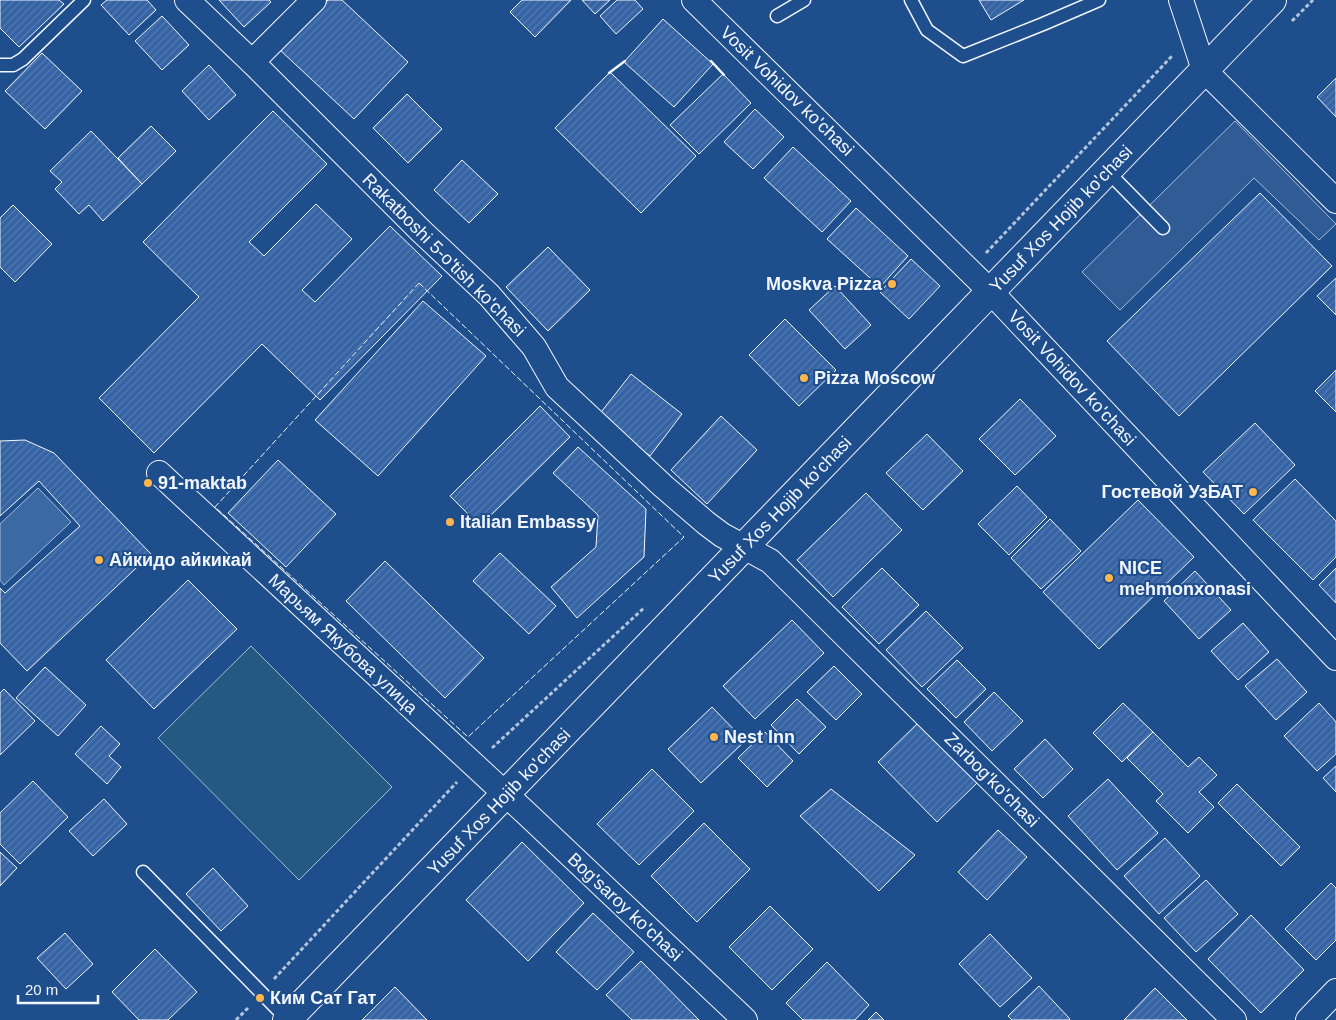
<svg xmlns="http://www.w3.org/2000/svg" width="1336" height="1020" font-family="Arial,sans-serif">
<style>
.green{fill:#245a82;stroke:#a8bbd7}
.parking{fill:#305b95;stroke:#a8bbd7}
.water{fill:#3b69a3;stroke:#a8bbd7}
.building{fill:url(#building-hatch);stroke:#f2f6ff}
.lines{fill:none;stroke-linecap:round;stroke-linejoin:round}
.service-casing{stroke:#f2f6ff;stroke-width:15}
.minor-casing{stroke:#f2f6ff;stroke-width:26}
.secondary-casing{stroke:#f2f6ff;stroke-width:30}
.path{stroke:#b3c4dc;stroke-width:3;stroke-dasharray:4 2.5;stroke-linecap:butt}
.service{stroke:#1f4e8c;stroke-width:12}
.minor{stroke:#1f4e8c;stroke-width:24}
.secondary{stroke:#1f4e8c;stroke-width:28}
.fence{stroke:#f2f6ff;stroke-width:1;stroke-dasharray:6 2.5;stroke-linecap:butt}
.wall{stroke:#f2f6ff;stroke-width:2.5}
.poi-dot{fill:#ffb74d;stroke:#1f4e8c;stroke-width:2}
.labels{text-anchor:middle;stroke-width:4;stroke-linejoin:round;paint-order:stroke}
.street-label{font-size:18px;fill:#f2f6ff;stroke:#1f4e8c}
.poi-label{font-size:18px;font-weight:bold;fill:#f2f6ff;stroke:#1f4e8c;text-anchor:start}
</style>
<defs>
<pattern id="building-hatch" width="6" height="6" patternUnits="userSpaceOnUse" patternTransform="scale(1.25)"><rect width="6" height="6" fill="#3563a3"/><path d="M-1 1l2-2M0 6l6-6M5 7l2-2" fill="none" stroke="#537ab1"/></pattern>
</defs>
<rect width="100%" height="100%" fill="#1f4e8c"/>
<path class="green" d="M251,646L392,787L299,880L158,738Z"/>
<path class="parking" d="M1235,121L1336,224L1319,240L1254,178L1120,310L1082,272Z"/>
<path class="water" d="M38,488L71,522L4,585L0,580V524Z"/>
<g class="building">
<path d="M0,0H59L64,4L19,47L0,28Z"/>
<path d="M107,0H147L156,10L129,35L101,5Z"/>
<path d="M219,0H269L271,2L244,27Z"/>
<path d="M328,0H342L408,62L354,119L280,50Z"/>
<path d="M522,0H571L535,37L510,12Z"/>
<path d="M582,0H610L595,14Z"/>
<path d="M617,0H635L643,9L616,34L600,16Z"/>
<path d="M979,0H1024L991,20Z"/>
<path d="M162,16L189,45L162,70L135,41Z"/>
<path d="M663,19L713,64L674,107L624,62Z"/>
<path d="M42,53L82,91L45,129L5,91Z"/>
<path d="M209,65L236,95L209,120L182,91Z"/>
<path d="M610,72L696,156L641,213L555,128Z"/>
<path d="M723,74L751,103L699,154L670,125Z"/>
<path d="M1336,78V117L1317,97Z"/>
<path d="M407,94L442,129L408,163L373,128Z"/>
<path d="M755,109L784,137L753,169L724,142Z"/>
<path d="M273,111L327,164L249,242L264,256L316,204L352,239L302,290L315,302L390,226L442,276L320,400L262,344L154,453L99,398L199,297L143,242Z"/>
<path d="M151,126L176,151L142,184L118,158Z"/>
<path d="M91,131L142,184L103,221L89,205L79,214L55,189L62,182L50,171Z"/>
<path d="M793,147L851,201L822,232L764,178Z"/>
<path d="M462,160L498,194L469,223L434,190Z"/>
<path d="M1260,193L1332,266L1179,416L1107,341Z"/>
<path d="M13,205L52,244L15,282L0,267V218Z"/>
<path d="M856,208L908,256L880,287L827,239Z"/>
<path d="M548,247L590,290L548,331L506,287Z"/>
<path d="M911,259L940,286L909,319L880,292Z"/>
<path d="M1336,278V315L1317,296Z"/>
<path d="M835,286L871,325L845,349L809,310Z"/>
<path d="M423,301L486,356L378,476L315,420Z"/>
<path d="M785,319L836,370L799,406L749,355Z"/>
<path d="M1336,370V412L1315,391Z"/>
<path d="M631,374L682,414L650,456L598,416Z"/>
<path d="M1020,399L1056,436L1015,475L979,439Z"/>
<path d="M540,406L570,437L480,526L450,496Z"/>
<path d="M721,416L757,450L707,504L671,470Z"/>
<path d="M1255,423L1295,465L1244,514L1203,472Z"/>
<path d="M927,434L963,471L923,510L886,473Z"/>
<path d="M25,440L54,453L151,554L27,671L0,643V588L5,593L80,526L39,481L0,516V441Z"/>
<path d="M578,447L646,509L644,557L577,618L551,587L596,547L598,515L553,473Z"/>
<path d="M278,460L336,514L286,567L228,513Z"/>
<path d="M1295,479L1336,521V557L1313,580L1253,520Z"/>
<path d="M1017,486L1047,517L1009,555L978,524Z"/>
<path d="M866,493L902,530L833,597L797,560Z"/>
<path d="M1138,500L1194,557L1099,649L1043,592Z"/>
<path d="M1050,519L1081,551L1041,589L1011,558Z"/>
<path d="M500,553L556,606L529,634L473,581Z"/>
<path d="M385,561L484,658L445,698L346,601Z"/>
<path d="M882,568L919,605L879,644L842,607Z"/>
<path d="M1336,568V603L1319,585Z"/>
<path d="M1195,571L1231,610L1199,639L1164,601Z"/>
<path d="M188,580L237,629L154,709L106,660Z"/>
<path d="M926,611L963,648L922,687L886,650Z"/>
<path d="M792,620L824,653L755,719L723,686Z"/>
<path d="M1243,623L1269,652L1238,680L1211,651Z"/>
<path d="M1277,659L1307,692L1276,720L1245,686Z"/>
<path d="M957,660L986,689L956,718L927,689Z"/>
<path d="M834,666L862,694L836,720L807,692Z"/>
<path d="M45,667L86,705L58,736L16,698Z"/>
<path d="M4,689L35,721L0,755V693Z"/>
<path d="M994,692L1023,721L992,751L964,722Z"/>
<path d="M797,699L826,727L799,754L771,725Z"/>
<path d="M1123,703L1153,732L1122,762L1093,733Z"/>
<path d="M1319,703L1336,722V754L1317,771L1284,736Z"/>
<path d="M712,707L745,741L701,783L668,749Z"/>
<path d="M921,720L979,781L937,822L878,762Z"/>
<path d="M101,726L120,744L109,756L121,767L107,784L75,754Z"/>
<path d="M765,732L793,761L767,787L738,758Z"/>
<path d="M1153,732L1188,767L1199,757L1217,775L1199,792L1214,807L1188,833L1156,801L1163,794L1127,758Z"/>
<path d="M1045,739L1073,769L1043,798L1014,769Z"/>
<path d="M1336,766V792L1323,778Z"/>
<path d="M652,769L694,811L639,865L597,824Z"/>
<path d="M1108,779L1158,833L1117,870L1068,816Z"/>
<path d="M33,781L68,817L20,864L0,844V813Z"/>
<path d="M1237,784L1300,847L1281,866L1218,803Z"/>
<path d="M831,789L915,855L879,891L800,816Z"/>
<path d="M104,799L127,824L93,856L69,831Z"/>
<path d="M704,823L750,869L697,922L651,876Z"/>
<path d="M998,830L1027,857L987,900L958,872Z"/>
<path d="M1165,838L1200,876L1159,914L1124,876Z"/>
<path d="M522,842L584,903L528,961L466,900Z"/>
<path d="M0,852L17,868L0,886Z"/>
<path d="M213,868L248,906L221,931L186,894Z"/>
<path d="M1206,880L1238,914L1196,952L1164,918Z"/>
<path d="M1331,883L1336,888V940L1316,960L1285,929Z"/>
<path d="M770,906L813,949L772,990L729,947Z"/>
<path d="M593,913L634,952L597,990L556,952Z"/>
<path d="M1251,915L1304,970L1261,1013L1208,959Z"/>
<path d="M65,933L93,964L66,989L37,958Z"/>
<path d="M990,934L1032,978L1000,1007L959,964Z"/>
<path d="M155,949L197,992L168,1020H139L112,992Z"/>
<path d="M641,961L699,1020H632L606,995Z"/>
<path d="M827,962L869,1005L855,1020H803L786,1003Z"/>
<path d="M1039,986L1070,1019L1069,1020H1012L1008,1016Z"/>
<path d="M395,987L427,1020H362Z"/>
<path d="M1155,988L1187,1020H1124Z"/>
<path d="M876,1012L884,1020H868Z"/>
</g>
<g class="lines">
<defs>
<g id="service">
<path d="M911,0L927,30L963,56L1043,24L1099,0"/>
<path d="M777,16L804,0"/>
<path d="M0,65H13L23,59L84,0"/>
<path d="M1107,171L1163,228"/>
<path d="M143,872L288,1020"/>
</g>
<g id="minor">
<path d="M187,0L252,62L421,231L489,295L534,347L557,387L663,486L706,523L722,535L770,561L1234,1020"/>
<path d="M694,0L991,292L1336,658"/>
<path d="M1181,0L1204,70L1336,201"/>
<path d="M252,62L314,0"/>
<path d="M159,473L526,813L745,1020"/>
<path d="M1308,1020L1336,991"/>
</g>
<path id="secondary" d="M287,1020L1272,0"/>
</defs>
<use href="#service" class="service-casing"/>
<use href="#minor" class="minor-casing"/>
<use href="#secondary" class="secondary-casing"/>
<g class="path">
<path d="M1292,21L1313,0"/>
<path d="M986,253L1172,56"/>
<path d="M492,748L645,607"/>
<path d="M274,979L457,782"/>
<path d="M236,1020L248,1008"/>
</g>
<use href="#service" class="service"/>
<use href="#minor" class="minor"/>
<use href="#secondary" class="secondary"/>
<path class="fence" d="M419,283L684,537L468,737L215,507Z"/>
<g class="wall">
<path d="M711,61L724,75"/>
<path d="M609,73L625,61"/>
</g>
</g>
<g class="poi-dot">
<circle cx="892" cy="284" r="5"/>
<circle cx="804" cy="378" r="5"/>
<circle cx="148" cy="483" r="5"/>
<circle cx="1253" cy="492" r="5"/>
<circle cx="450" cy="522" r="5"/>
<circle cx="99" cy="560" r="5"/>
<circle cx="1109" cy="578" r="5"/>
<circle cx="714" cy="737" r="5"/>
<circle cx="260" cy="998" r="5"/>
</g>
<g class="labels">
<g class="street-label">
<text transform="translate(787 91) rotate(44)" y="6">Vosit Vohidov ko'chasi</text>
<text transform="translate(1061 219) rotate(-46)" y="6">Yusuf Xos Hojib ko'chasi</text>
<text transform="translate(444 255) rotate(45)" y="6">Rakatboshi 5-o'tish ko'chasi</text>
<text transform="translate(1072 378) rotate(47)" y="6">Vosit Vohidov ko'chasi</text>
<text transform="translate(780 510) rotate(-46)" y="6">Yusuf Xos Hojib ko'chasi</text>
<text transform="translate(343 644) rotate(43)" y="6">Марьям Якубова улица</text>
<text transform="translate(992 780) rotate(45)" y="6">Zarbog'ko'chasi</text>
<text transform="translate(499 802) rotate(-46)" y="6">Yusuf Xos Hojib ko'chasi</text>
<text transform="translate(625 907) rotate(43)" y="6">Bog'saroy ko'chasi</text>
</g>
<g class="poi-label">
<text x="882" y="290" text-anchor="end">Moskva Pizza</text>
<text x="814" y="384">Pizza Moscow</text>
<text x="158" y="489">91-maktab</text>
<text x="1243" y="498" text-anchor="end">Гостевой УзБАТ</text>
<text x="460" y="528">Italian Embassy</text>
<text x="109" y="566">Айкидо айкикай</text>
<text x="1119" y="574">NICE<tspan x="1119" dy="21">mehmonxonasi</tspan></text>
<text x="724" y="743">Nest Inn</text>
<text x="270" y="1004">Ким Сат Гат</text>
</g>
</g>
<path d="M18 995v8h80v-8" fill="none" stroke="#f2f6ff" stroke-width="2.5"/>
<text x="25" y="995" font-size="15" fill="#f2f6ff" stroke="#1f4e8c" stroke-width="4" paint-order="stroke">20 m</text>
</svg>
